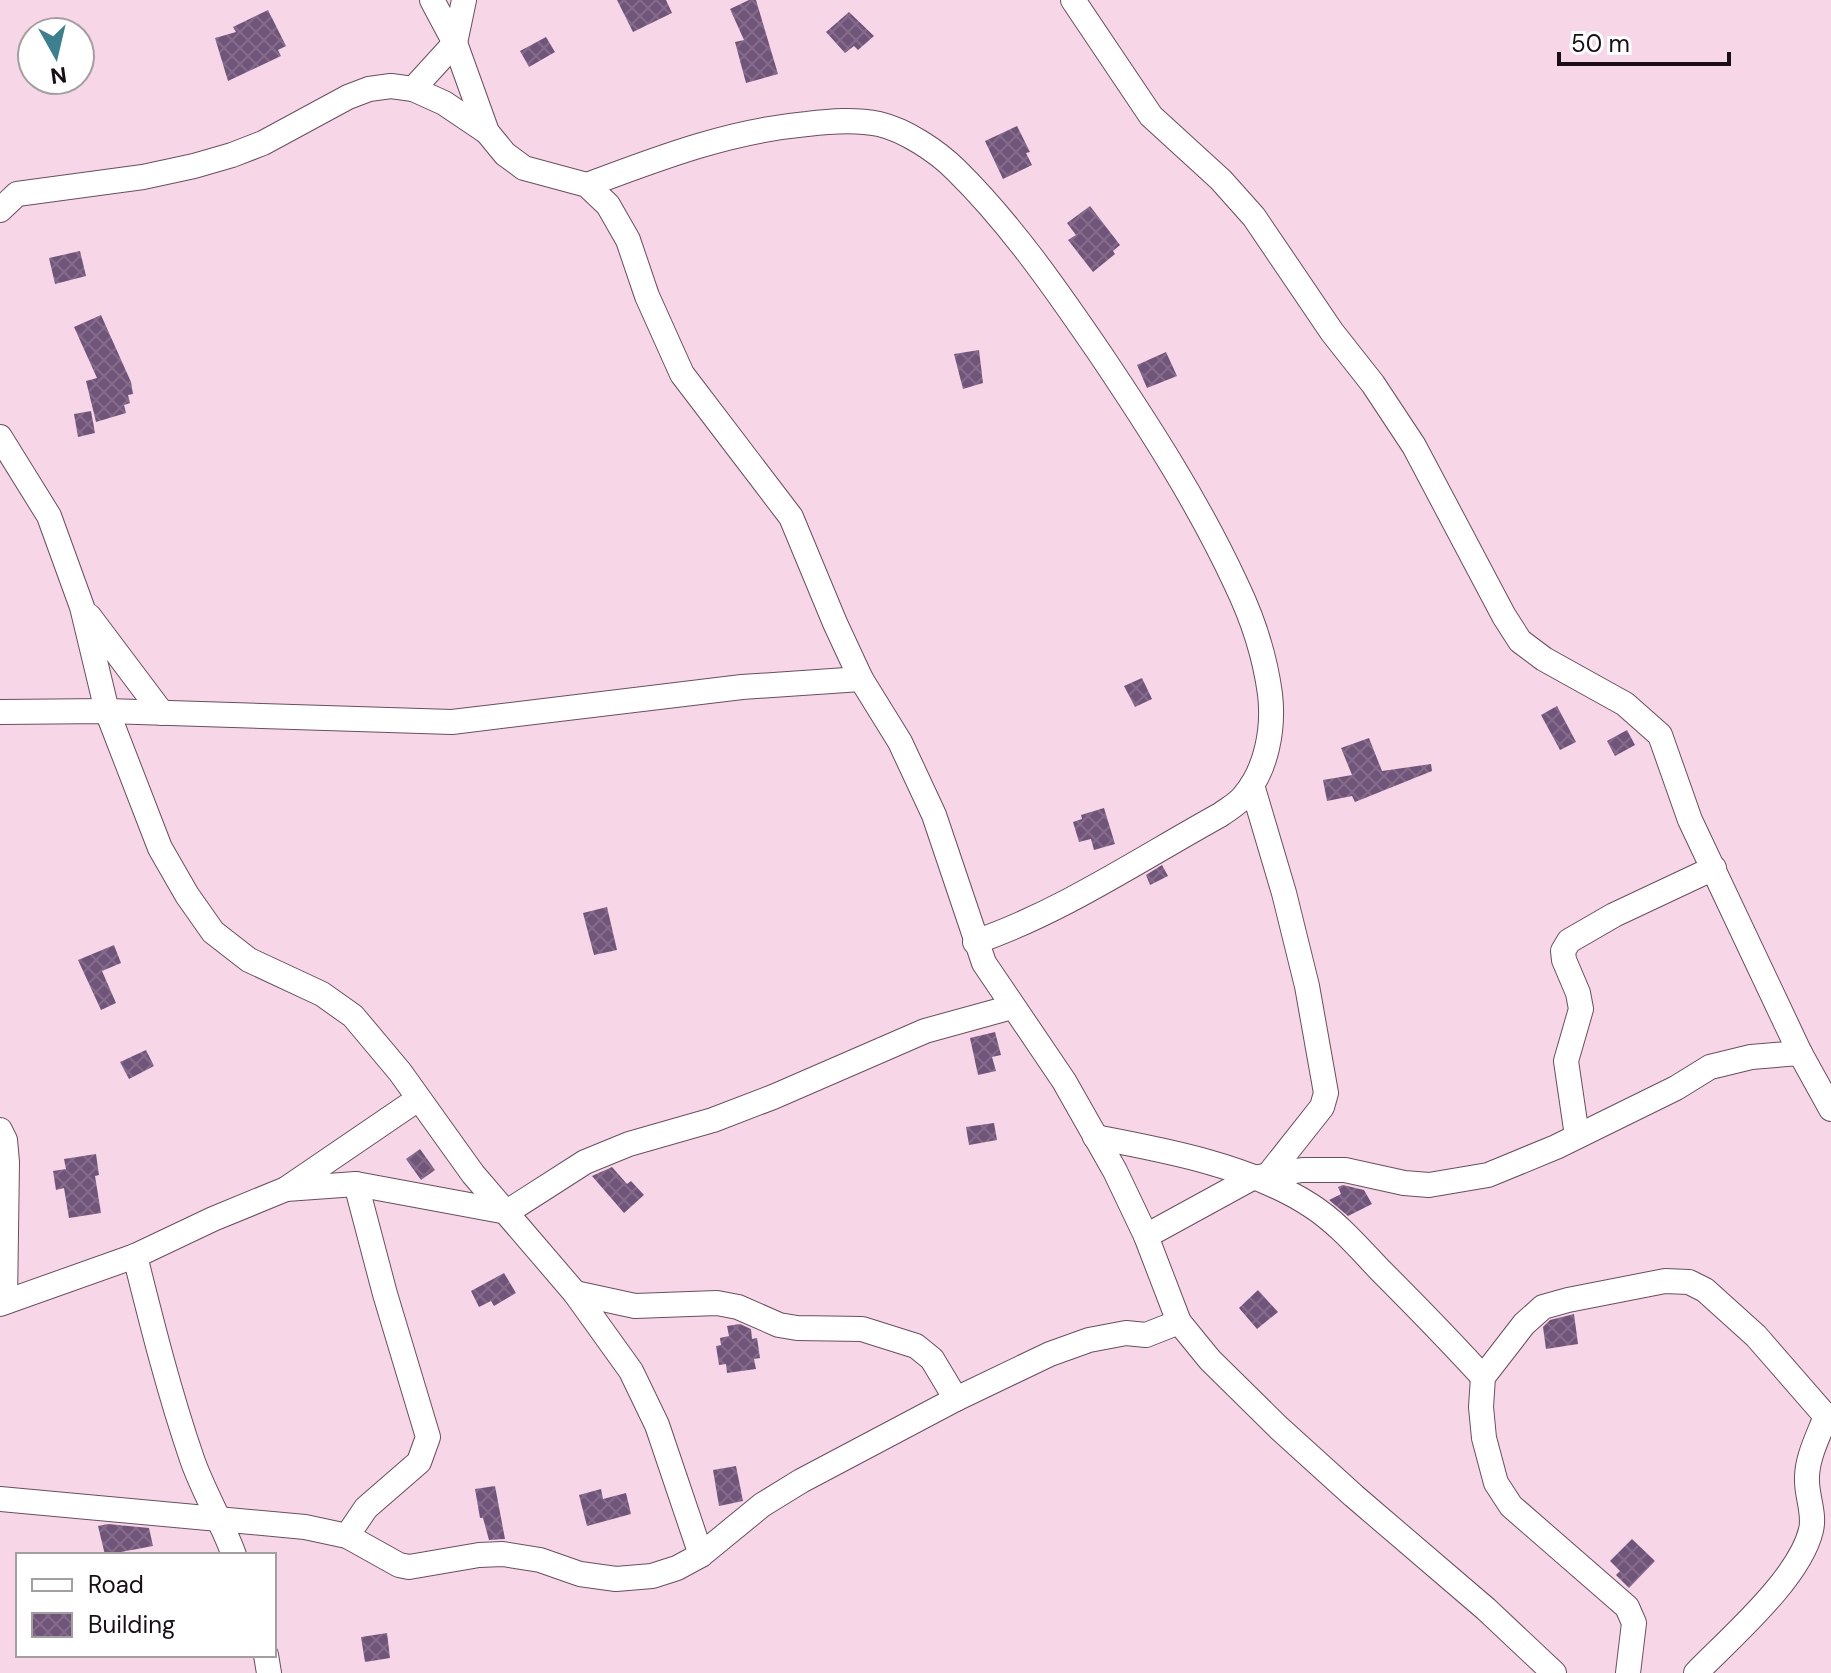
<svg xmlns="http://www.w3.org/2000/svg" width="1831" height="1673" font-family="'DM Sans',sans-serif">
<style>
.building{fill:url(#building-cross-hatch)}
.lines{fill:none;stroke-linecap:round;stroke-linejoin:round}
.minor-casing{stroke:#6a4e5e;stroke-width:26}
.minor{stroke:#fff;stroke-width:24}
</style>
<defs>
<pattern id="building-cross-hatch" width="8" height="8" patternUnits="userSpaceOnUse" patternTransform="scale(2)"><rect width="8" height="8" fill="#71547a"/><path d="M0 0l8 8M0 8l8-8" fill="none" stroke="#836d8a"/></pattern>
</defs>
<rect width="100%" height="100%" fill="#f7d6e8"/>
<g class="building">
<path d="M617,0H666L672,13L633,32Z"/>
<path d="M749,0H756L778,74L746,83L735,42L744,40L730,9Z"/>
<path d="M268,10L286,46L278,50L281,56L228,81L215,38L236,32L233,27Z"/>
<path d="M849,12L874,36L858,50L854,46L845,53L826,32Z"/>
<path d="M546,37L555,52L529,67L520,51Z"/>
<path d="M1017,126L1030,152L1026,153L1032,165L1003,179L985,141Z"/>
<path d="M1090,206L1120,245L1113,251L1115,254L1093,272L1068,240L1076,235L1067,223Z"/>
<path d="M80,251L86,276L55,284L49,258Z"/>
<path d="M101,315L131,382L133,394L128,395L130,403L124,405L126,413L96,422L86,381L97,378L74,327Z"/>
<path d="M979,350L983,383L963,389L954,354Z"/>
<path d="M1166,352L1177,376L1147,388L1137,365Z"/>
<path d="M91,411L95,433L78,437L74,414Z"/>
<path d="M1142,678L1152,699L1135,707L1124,686Z"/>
<path d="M1557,706L1576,742L1560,750L1541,715Z"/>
<path d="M1627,730L1635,745L1615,756L1607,741Z"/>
<path d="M1369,738L1382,771L1431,764L1432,771L1355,802L1352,796L1327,801L1323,780L1352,775L1341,748Z"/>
<path d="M1104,808L1115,844L1094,850L1091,839L1079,842L1073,822L1082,819L1081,815Z"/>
<path d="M1162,865L1168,876L1150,885L1146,875Z"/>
<path d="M607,907L617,950L594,955L583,913Z"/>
<path d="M114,945L121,963L102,971L116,1003L101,1010L78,960Z"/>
<path d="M995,1032L1001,1055L992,1057L996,1071L978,1075L970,1038Z"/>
<path d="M146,1050L154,1066L129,1079L120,1062Z"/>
<path d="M994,1123L997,1140L969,1145L966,1127Z"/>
<path d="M420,1149L435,1170L421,1180L406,1159Z"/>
<path d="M96,1154L99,1175L95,1176L101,1213L69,1218L64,1188L56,1190L53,1171L66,1169L64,1159Z"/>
<path d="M612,1167L627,1184L631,1181L644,1195L624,1213L592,1176Z"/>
<path d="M1343,1185L1364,1190L1372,1204L1348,1216L1329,1200L1341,1194L1338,1187Z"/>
<path d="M504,1273L516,1293L494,1306L491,1301L479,1307L471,1291Z"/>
<path d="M1258,1290L1278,1312L1257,1329L1239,1308Z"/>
<path d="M1574,1314L1578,1344L1546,1349L1543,1327L1550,1320Z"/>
<path d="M740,1324L751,1329L752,1339L757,1338L760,1358L754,1359L756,1369L727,1373L726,1364L719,1365L716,1346L721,1345L720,1338L729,1336L727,1326Z"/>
<path d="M736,1466L743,1501L719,1506L713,1470Z"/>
<path d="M495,1486L505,1539L489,1540L483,1518H480L475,1489Z"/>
<path d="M601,1489L603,1499L626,1493L631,1514L587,1526L579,1495Z"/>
<path d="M108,1524L149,1528L153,1546L105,1555L98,1526Z"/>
<path d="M1632,1539L1655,1561L1629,1588L1616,1575L1620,1571L1610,1561Z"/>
<path d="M387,1633L390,1658L365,1662L361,1637Z"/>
</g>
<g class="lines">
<defs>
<g id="minor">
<path d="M432,0L455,43L487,132"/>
<path d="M1073,0L1151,116L1221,180L1254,217L1332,332L1373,384L1414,446L1504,616L1520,641L1544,659L1625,704L1660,735L1690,820L1800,1053L1831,1109"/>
<path d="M413,89L455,43L464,0"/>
<path d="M587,185C659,158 729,131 807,124C831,121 855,119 879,124C905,130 937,151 956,170C1011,224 1058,292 1101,355C1150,428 1199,504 1236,584C1252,617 1265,657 1270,694C1274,728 1267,769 1244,796C1238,804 1228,809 1220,815C1140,859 1062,912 975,942"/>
<path d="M0,210L17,194L143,177L194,166L232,155L263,143L348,97L369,89L391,86L413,89L444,103L487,132L505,154L524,168L587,185L608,205L628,240L647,296L682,374L791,517L835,623L861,679L900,742L934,815L984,963L1064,1081L1115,1171L1146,1236L1179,1322L1210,1360L1279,1428L1354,1496L1486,1609L1554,1673"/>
<path d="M0,437L49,516L82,607L107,711L160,848L187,895L213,932L249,960L322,994L353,1016L400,1072L473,1174L575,1293L631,1371L657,1425L701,1555"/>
<path d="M89,616L162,713"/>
<path d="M0,712L107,711L452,722L742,687L861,679"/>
<path d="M1252,785L1284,893L1307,986L1326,1093L1322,1107L1269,1174"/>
<path d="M0,1130L5,1140L7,1162L5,1302"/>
<path d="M1577,1136L1566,1061L1581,1009L1578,993L1564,960L1563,951L1569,941L1614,915L1714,868"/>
<path d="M1095,1137C1164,1150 1250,1166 1310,1205C1337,1222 1359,1248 1381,1271C1416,1306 1450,1341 1483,1377"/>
<path d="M286,1189L356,1184L507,1212L585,1162L629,1144L713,1120L773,1097L925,1031L1012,1007"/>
<path d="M1146,1236L1252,1178L1302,1170H1345L1404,1183L1429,1185L1488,1175L1556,1147L1676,1088L1710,1067L1751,1057L1800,1053"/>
<path d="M135,1256C152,1324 169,1392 192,1459C203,1491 222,1522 234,1555"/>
<path d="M575,1293L635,1306L717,1303L738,1307L779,1325L797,1328L862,1329L916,1346L932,1359L956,1399"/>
<path d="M0,1304L135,1256L213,1219L286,1189L418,1099"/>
<path d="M0,1499L305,1527L347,1536L399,1565L409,1567L479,1555L503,1554L540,1560L580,1574L616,1579L652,1576L677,1568L701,1555L762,1505L801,1481L956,1399L1050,1354L1089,1340L1126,1333L1146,1335L1179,1322"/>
<path d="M347,1536L366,1508L419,1462L428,1437L385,1294L356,1184"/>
<path d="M266,1655L269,1673"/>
<path d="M1628,1673L1634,1623L1627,1607L1511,1506L1496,1483L1484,1438L1481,1407L1483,1377L1524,1324L1543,1307L1568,1300L1665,1281L1689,1282L1705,1290L1756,1336L1831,1422"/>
<path d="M1696,1673C1730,1638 1800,1578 1811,1530C1815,1514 1807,1497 1807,1481C1806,1459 1818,1437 1826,1416"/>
</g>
</defs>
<use href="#minor" class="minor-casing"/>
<use href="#minor" class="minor"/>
</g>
<rect x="16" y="1553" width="260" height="104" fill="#ffffff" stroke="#a39fa1" stroke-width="2"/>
<rect x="32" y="1579" width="40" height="12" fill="#ffffff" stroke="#a39fa1" stroke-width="2"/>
<text x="88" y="1593" font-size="24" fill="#190e15">Road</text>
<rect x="32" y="1613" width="40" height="24" fill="url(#building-cross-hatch)" stroke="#a39fa1" stroke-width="2"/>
<text x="88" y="1633" font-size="24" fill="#190e15">Building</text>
<g transform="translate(56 56) rotate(172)"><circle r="38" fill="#ffffff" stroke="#a39fa1" stroke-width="2"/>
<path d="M0-6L14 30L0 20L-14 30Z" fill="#3c7f8f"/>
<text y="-12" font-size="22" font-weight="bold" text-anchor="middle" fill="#190e15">N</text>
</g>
<path d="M1559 52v12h170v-12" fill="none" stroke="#190e15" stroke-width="4"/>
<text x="1571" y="52" font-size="24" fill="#190e15" stroke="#ffffff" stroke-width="6" paint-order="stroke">50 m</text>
</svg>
